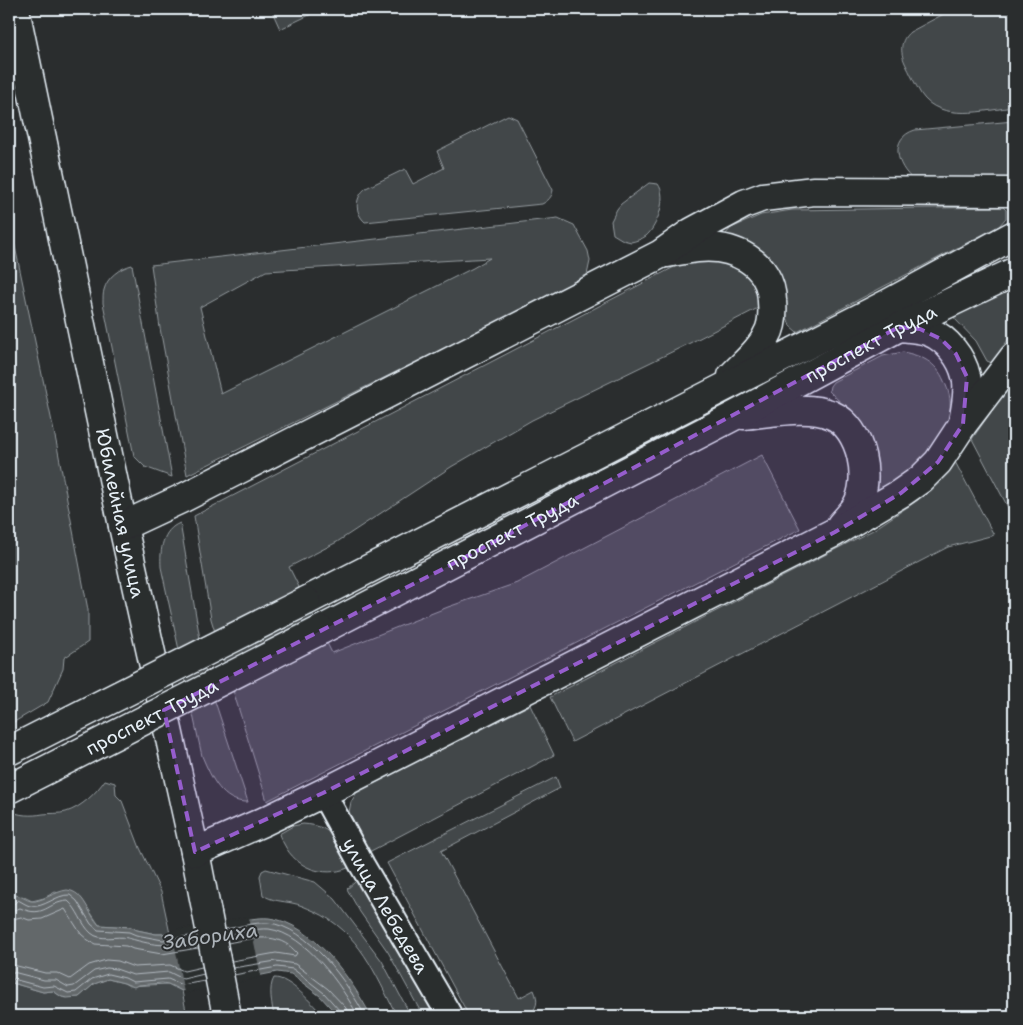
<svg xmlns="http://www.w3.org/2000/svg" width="1023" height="1025" font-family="'Shantell Sans',sans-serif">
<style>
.green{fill:#424648;stroke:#959ca0;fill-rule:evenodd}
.water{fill:#63686b;stroke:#989fa3}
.pier{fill:#2a2d2e}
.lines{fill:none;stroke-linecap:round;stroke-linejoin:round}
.shore{stroke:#b3bac0;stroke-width:1}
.street-casing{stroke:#e8f1f8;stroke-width:28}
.secondary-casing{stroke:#e8f1f8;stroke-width:31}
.street{stroke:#2a2d2e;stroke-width:24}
.secondary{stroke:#2a2d2e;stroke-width:28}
.secondary-bridge-casing{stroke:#e8f1f8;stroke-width:31;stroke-linecap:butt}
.secondary-bridge{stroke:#2a2d2e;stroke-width:28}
.marked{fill:#965dcd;fill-opacity:0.2;stroke:#965dcd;stroke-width:4;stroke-dasharray:10 6;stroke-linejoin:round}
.labels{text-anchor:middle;stroke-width:4;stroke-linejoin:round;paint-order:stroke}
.street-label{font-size:19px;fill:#e8f1f8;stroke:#2a2d2e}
.water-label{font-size:20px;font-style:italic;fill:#acb3b9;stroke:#2a2d2e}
</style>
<rect width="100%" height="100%" fill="#2a2d2e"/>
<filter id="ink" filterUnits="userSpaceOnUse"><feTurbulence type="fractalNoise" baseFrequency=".02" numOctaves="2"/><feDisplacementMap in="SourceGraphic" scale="10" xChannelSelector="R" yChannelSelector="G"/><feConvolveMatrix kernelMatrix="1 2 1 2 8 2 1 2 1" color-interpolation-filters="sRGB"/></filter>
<g filter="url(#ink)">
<g class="green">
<path d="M271,9H322L280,29Z"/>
<path d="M953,9H1014V107C986,110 940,123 921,94C915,84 910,73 905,63C900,52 900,40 910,32Z"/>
<path d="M508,115L517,119L553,190C552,197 548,201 542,204L365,222C354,212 355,197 366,188L405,169L413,184L444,168L437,151Z"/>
<path d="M1014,121V180H914C896,166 889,138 915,130Z"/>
<path d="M649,183L658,184C668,197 657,227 646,236C642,239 636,241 631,242L623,240L613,234L611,221L617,209L621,204Z"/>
<path d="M1003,207L1006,210V218L999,226L797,332L790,326L786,314L745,245L736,238L725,235L731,228L761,215L792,210Z"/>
<path d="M9,218L57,446L88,610V642L64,658L63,669L48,702L9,725Z"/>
<path d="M558,218L574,225L588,251L590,261L587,275L582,280L187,475L160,328L151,265ZM490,258L473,268L221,394L200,307L266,271Z"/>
<path d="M700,259L738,263L761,286L760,307L686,345L532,420L451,467L337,542L289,567L332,653L448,607L517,583L762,455L800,529L267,801L211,619L194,516L680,264Z"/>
<path d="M132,265L172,477L145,467L134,456L103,303C103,299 103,293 104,290C107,277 120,268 132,265Z"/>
<path d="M1014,286V331L992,363L987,361L976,341L955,319L954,314Z"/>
<path d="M903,352C922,356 936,362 944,381C949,391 951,399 950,410C948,432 913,475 895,486C889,489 880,491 874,494C886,445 862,423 829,391L830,386L833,382L883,356Z"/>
<path d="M1014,379V509L1011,513L972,439Z"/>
<path d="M953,458L994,535L948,547L572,742L550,697L873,530L918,500Z"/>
<path d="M180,523L206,674L248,802C222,803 211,777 202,756L161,567C160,550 162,530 180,523Z"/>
<path d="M530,705L554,755L369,852L349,812L351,802L357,792Z"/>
<path d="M556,777L560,788L441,851L519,998L534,990C539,1002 537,1007 529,1016H469L387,863Z"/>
<path d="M105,780L115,783L116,795L122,801L140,848L161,892L170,934H156L137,930L131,927L99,925L81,898L55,892L44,898L32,901L22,896L12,899L9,905V810C18,816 32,816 43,814C51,813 59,814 66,812C82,807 96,793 105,780Z"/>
<path d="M303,824C335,826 336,841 349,866L348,868C323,878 296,868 284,844C282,840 280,838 279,834L293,826Z"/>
<path d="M266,869L315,882L335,899L382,961L411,1016H397C375,974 360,932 314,911C307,908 299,904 292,903C282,901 272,901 263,895L260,876L262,871Z"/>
<path d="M363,875L444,1016H423L388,952L360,912L347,889Z"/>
<path d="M274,978C289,977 314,1005 323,1016H274C272,1005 268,988 274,978Z"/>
<path d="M108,979L124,983L129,986L168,984L182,991L187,1016H9V982L43,992L53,991L62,997H79L94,984Z"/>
</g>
<path class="water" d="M67,890C85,892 88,914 99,925L131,927L137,930L156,934H170C191,930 213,926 234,922C245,920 258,917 269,918C313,923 352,980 371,1016H338L320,996L291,974L277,972L182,991L168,984L162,983L138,985L134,987L124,983L108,979L94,984L79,997L67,998L62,997L53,991L43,992L9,982V905L12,899L16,895C22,896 26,900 31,901C39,903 56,891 67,890Z"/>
<path class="pier" d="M249,917L261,977L184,993L172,931Z"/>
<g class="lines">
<g class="shore">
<path d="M9,906L13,905L18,900C22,902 26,905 30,906C44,909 56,894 70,895L77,901L91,924L98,930L129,932L136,935L163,940L196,935"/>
<path d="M9,912L20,908C45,919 47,902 68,901C78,909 81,924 91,933C101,942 116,935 128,938C159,947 166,946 197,941"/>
<path d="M9,920L21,917L29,920L42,919L65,909L81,934L88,940L95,944L126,946L133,949L162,954L198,948"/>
<path d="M225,929C239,927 254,922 268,923C308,926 348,983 365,1016"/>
<path d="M227,935C240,933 255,928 269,929C306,934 342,986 358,1016"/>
<path d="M228,943C253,938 278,931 297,953L295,956L276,953L232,961"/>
<path d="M9,964L45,973H57L70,979L89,965L106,960L118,961L134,967L170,965L184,971L202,967"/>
<path d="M233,968L276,961L295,964L328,989L346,1008L348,1016"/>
<path d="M9,971L44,980H56L68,987L74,986L94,971L107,968L116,969L133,975L169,972L183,979L204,974"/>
<path d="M234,975L277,967L293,969L324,993L340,1011L342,1016"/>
<path d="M9,978L43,987L54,986L68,993L76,992L92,979L108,974L125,978L133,982L168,979L182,985L205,981"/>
</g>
<defs>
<g id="street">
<path id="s1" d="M323,793L362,865L450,1016"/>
</g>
<g id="secondary">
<path id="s2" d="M15,9L123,526L195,852L227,1016"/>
<path d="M667,253C677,251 687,249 697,248C733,244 771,262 772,301C773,313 773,325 767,335C760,351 743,364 732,376"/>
<path d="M899,327C909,328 920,328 930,332C947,339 962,358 966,376C970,391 965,409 963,423"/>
<path d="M744,415C769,413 809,404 832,415C862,428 872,481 856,507C852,513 846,519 841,525"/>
<path d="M123,526L183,498L661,254L692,232L744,204L763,197L814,191L1014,192"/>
<path d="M306,601L887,304L1014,235"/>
<path id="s3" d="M321,630L734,416L899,327L1014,272"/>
<path d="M195,852L265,821L323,793L835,532L901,493L921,479L938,462L963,424L1014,357"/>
</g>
</defs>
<use href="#street" class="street-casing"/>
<use href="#secondary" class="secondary-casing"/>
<use href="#street" class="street"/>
<use href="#secondary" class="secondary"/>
<defs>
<g id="secondary-bridge">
<path d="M9,751L306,601"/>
<path id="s4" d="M9,789L321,630"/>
</g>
</defs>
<use href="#secondary-bridge" class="secondary-bridge-casing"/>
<use href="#secondary-bridge" class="secondary-bridge"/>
</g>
</g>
<path class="marked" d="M899,327L920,329L941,339L956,354L967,377L963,424L938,462L901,493L835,532L323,793L195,852L164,710L443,569Z"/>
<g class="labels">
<g class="street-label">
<text dy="7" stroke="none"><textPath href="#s3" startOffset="620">проспект Труда</textPath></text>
<text dy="7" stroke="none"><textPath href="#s2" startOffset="515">Юбилейная улица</textPath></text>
<text dy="7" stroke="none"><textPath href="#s3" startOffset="215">проспект Труда</textPath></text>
<text dy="7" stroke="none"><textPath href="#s4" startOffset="160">проспект Труда</textPath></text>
<text dy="7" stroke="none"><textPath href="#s1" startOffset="129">улица Лебедева</textPath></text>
</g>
<g class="water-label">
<text transform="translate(210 936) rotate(-8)" y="7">Забориха</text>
</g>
</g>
<rect width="1023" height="1025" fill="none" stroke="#2a2d2e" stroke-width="30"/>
<rect x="15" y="15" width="993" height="995" fill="none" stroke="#e8f1f8" stroke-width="2" filter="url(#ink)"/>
</svg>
